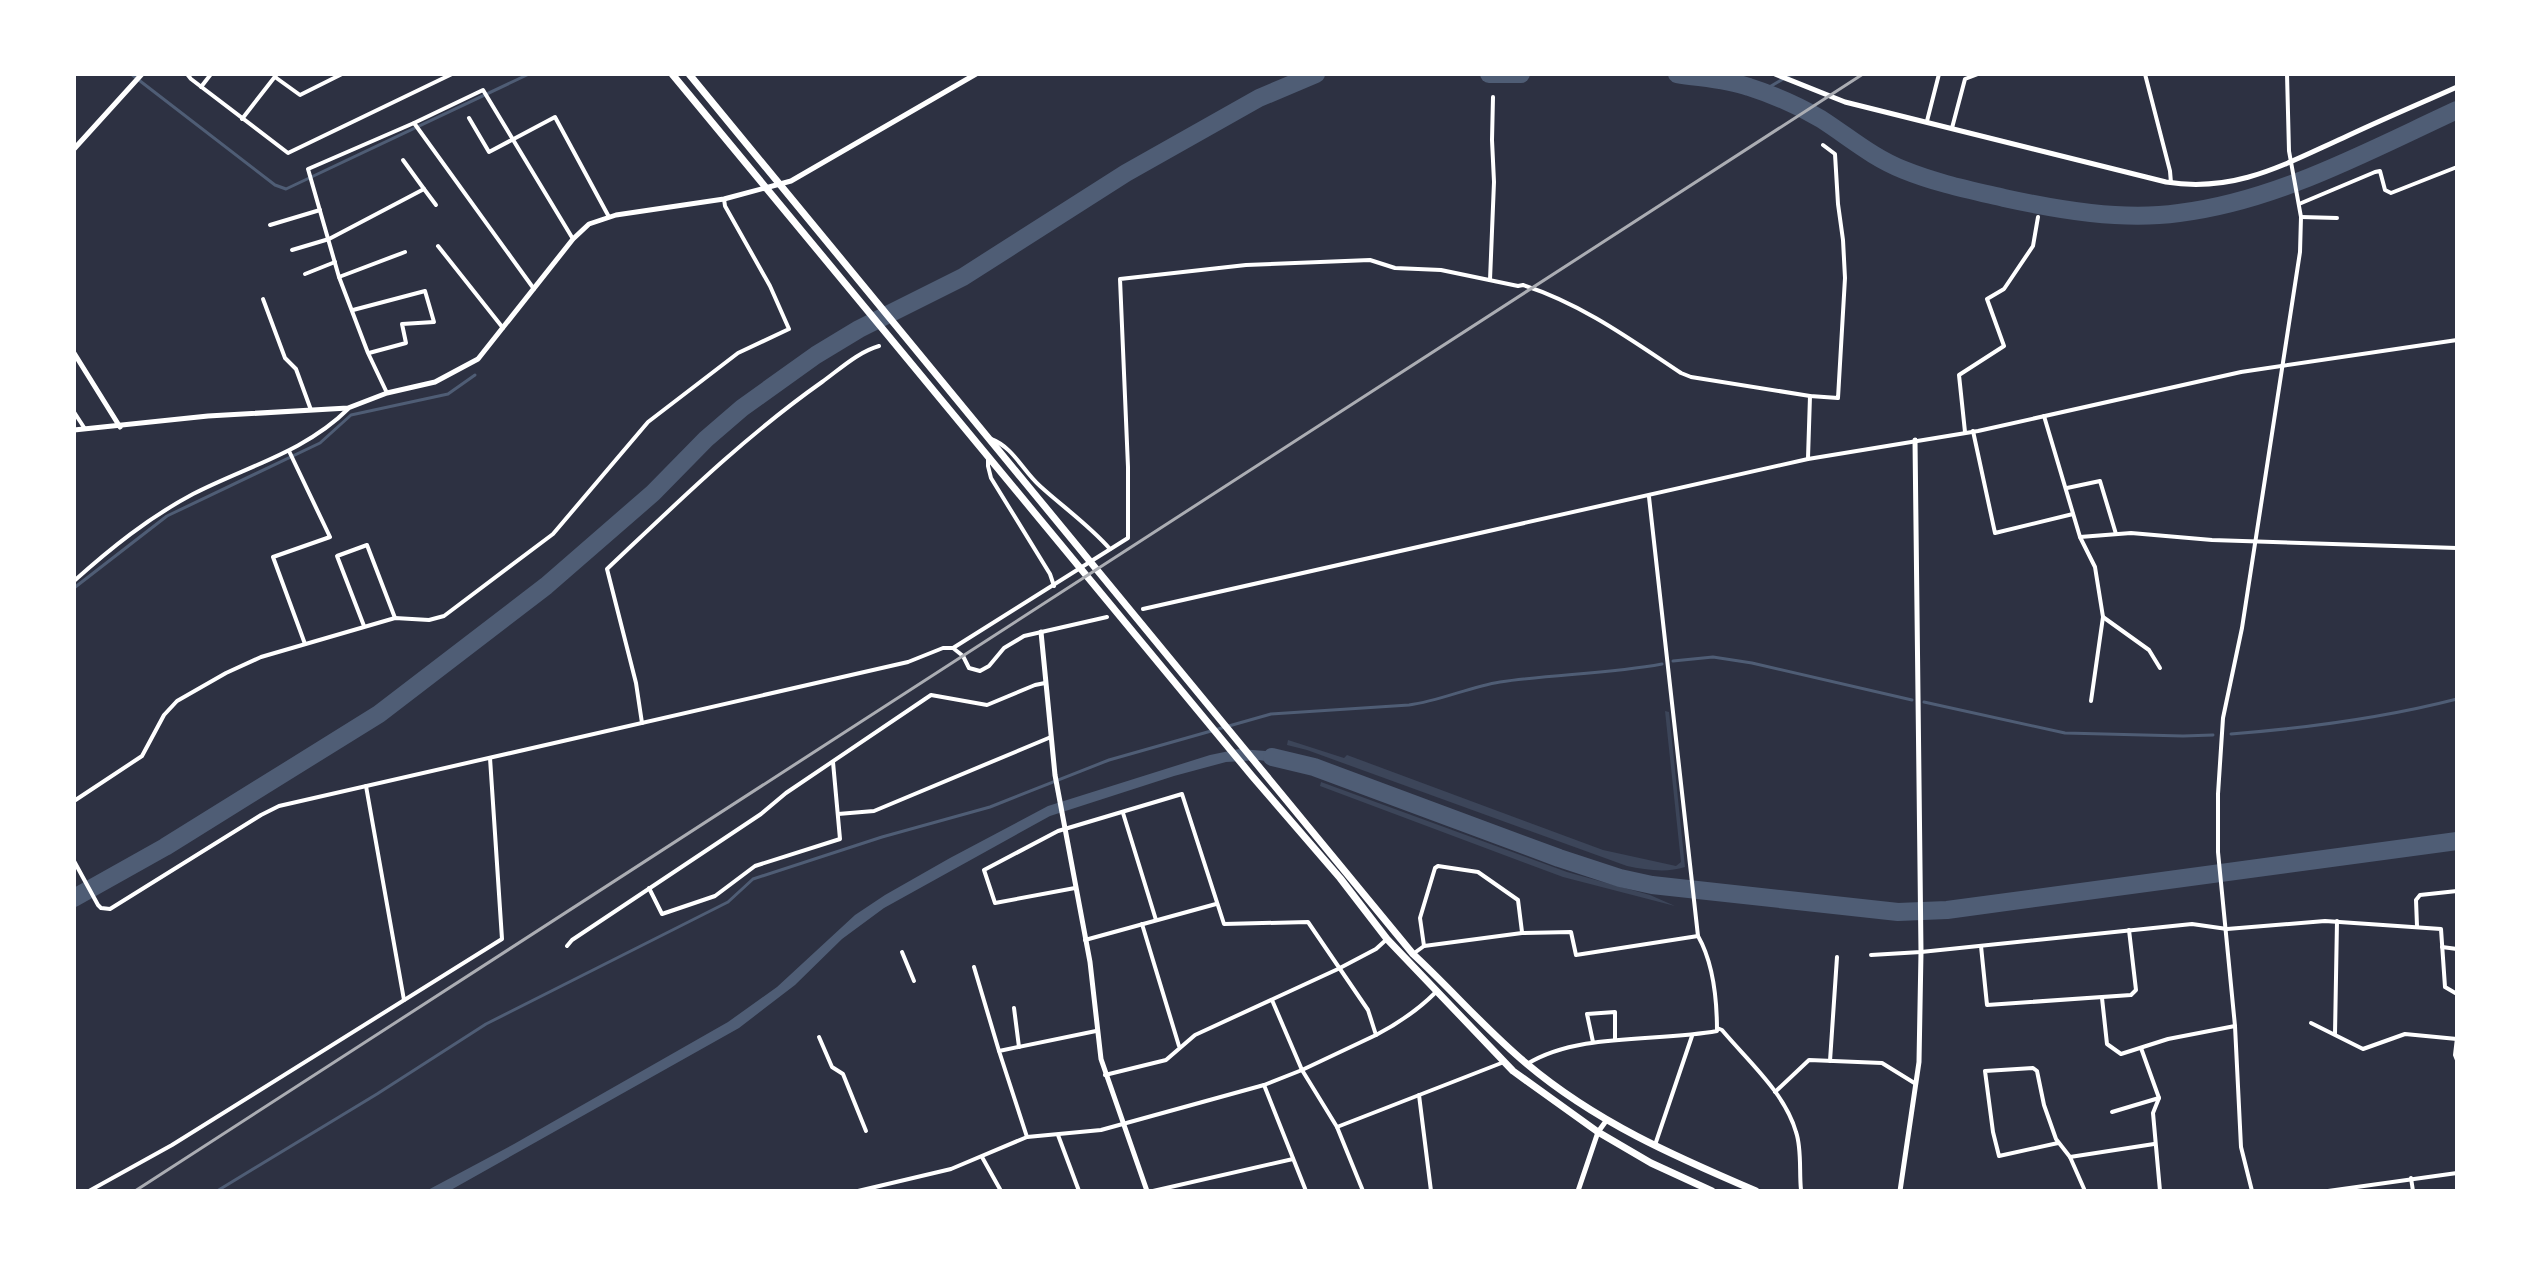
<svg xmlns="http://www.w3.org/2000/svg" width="2531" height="1265" font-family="Helvetica,sans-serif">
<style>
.green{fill:#3c4559}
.water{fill:#4f5d75}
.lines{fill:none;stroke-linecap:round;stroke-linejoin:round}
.stream{stroke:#4f5d75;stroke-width:3}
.river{stroke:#4f5d75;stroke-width:18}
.minor{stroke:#fff;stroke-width:4}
.tertiary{stroke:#fff;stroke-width:5}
.primary{stroke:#fff;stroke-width:7}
.rail{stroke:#abadb3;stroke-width:3}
</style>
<rect width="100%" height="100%" fill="#2d3142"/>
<g class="green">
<path d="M1665,711L1669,712L1685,867C1667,873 1646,870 1627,866L1307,750L1287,745L1288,740L1344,758L1347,755L1603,850L1676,866L1681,862Z"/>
<path d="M1321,782L1567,872L1650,895L1675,906L1563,877L1320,786Z"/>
</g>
<path class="water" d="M1239,749L1280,752L1297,756L1292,766L1259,760L1226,762L1174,776L1050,816L884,908L842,939L795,985L739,1028L449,1191H426L514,1144L728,1022L777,987L855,915L885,895L950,858L1048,806L1210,755Z"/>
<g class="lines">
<g class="stream">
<path d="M131,74L275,185L286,189L529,74"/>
<path d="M1761,92L1790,75L1801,74"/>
<path d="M74,588L167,516L320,443L351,415L448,394L475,375"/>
<path d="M1673,661L1713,657L1752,663L1912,700"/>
<path d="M1924,702L2065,733L2183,736L2213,735"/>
<path d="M2231,734C2307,728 2383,718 2457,699"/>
<path d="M217,1191L377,1094L486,1024L728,902L753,879L882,837L990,807L1109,760L1271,714L1409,705C1440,701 1469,687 1500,682C1554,674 1608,674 1662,664"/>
</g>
<g class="river">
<path d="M1489,74H1521"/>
<path d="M1677,74C1701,78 1727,79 1749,87C1774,95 1799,106 1821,119C1849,137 1873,158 1904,170C1936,183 1970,190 2004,198C2059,210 2122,221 2179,213C2277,201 2368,151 2457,110"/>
<path d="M1272,757L1314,767L1559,858L1620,878L1652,885L1898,912L1947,910L2457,841"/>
<path d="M74,898L165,847L379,714L546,586L653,493L706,439L742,408L816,355L859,329L963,277L1126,173L1259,98L1316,74"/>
</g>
<g class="minor">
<path d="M187,74L191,79L288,153L452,74"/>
<path d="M2145,74L2170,171L2171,183"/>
<path d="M275,77L300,95L342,74"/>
<path d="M201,87L211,74"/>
<path d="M469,118L489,152L555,117L609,217"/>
<path d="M242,119L277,74"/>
<path d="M1927,121L1939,74"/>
<path d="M414,123L534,289"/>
<path d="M1952,128L1965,79L1978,74"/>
<path d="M403,160L424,189"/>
<path d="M2299,204L2375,172L2380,171L2385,190L2391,193L2457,167"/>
<path d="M2301,217L2337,218"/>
<path d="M270,225L320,210"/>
<path d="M438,246L503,328"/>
<path d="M292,250L329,239L424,189L436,205"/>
<path d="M305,274L335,262"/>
<path d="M339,277L405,252"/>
<path d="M1490,280L1494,182L1492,140L1493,97"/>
<path d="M263,299L285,358L296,369L311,410"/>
<path d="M353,310L425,291L434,322L402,324L406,343L369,353"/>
<path d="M387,393L368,353L339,277L308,169L414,123L483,90L573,239"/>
<path d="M74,412L85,429"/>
<path d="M2044,416L2080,537L2131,533L2212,540L2457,548"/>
<path d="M1973,431L1995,533L2073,514"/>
<path d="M1965,432L1959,375L2004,346L1987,299L2004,289L2033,246L2038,217"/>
<path d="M991,439C1013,447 1023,471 1040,486C1063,507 1089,525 1110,549"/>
<path d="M289,451L330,537L273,557L305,644"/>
<path d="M988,458V466L991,478L1050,574L1054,586"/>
<path d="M1808,458L1810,396"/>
<path d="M2067,488L2100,481L2116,534"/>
<path d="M2080,537L2095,567L2103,617L2091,701"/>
<path d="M74,581C111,548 148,518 193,494C245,467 305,452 348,409"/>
<path d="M1143,609L1808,459L1978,431L2241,372L2457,340"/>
<path d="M2103,617L2149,650L2160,668"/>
<path d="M364,626L337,556L367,545L395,618"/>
<path d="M953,648L963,656L969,668L980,671L989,666L1004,648L1024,636L1107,617"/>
<path d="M642,723L636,683L607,569C677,503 744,437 822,382C840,369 858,352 879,346"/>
<path d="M366,786L404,1000"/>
<path d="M74,801L142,756L164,715L177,701L226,673L261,657L395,618L429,620L444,616L553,534L648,422L738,353L789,329L770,286L725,206L724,199"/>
<path d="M1123,813L1156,920"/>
<path d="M838,814L874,811L1051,737"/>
<path d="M74,861L98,905L101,908L110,909L261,815L279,806L908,662L943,648H953L1128,538V467L1120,279L1246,265L1370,260L1395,268L1441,270L1518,286L1523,285C1582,304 1630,339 1681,373L1691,377L1810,396L1838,398L1845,278L1843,240L1838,204L1835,154L1823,145"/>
<path d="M649,888L662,914L715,896L755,866L840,839L833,762"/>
<path d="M1142,924L1179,1046"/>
<path d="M2417,926L2416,900L2420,895L2457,891"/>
<path d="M1085,940L1216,904"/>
<path d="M567,946L572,940L761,814L786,793L931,695L987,705L1035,685L1045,683"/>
<path d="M1424,946L1420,918L1435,868L1438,866L1478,872L1518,900L1522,932"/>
<path d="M1981,946L1987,1005L2131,995L2136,990L2129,930"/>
<path d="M2442,947L2457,949"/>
<path d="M902,952L914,981"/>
<path d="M1413,954L1424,946L1522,933L1571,932L1576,955L1698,936"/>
<path d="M1871,955L1921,952L2192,924L2227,929L2325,921L2441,929L2445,987L2457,994"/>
<path d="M974,967L999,1051"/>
<path d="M2102,998L2107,1044L2121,1054L2168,1039L2235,1026"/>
<path d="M1272,1000L1302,1070L1337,1127L1363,1191"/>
<path d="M1014,1008L1019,1047"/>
<path d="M2311,1023L2363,1049L2405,1034L2457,1039"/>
<path d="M1717,1028L1722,1030C1748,1061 1785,1093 1796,1132C1802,1149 1799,1172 1801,1190"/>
<path d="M2335,1034L2337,921"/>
<path d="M1376,1035C1399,1023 1418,1010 1436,992"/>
<path d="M819,1037L832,1067L843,1074L866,1131"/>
<path d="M2457,1038L2455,1055L2457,1060"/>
<path d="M1593,1042L1587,1014L1615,1012V1040"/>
<path d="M2141,1048L2159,1098L2153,1113L2160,1191"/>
<path d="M1830,1061L1837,957"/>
<path d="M1527,1064C1579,1032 1658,1042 1717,1031C1717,999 1714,964 1698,936L1649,497"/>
<path d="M1105,1075L1166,1060L1195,1035L1338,969L1376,949L1387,939"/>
<path d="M1264,1085L1306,1191"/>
<path d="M1775,1092L1809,1060L1882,1063L1916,1084"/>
<path d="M1419,1095L1431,1191"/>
<path d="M2112,1112L2159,1098"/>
<path d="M1337,1127L1504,1062"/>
<path d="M1058,1135L1079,1191"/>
<path d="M1027,1137L999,1051L1096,1031"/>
<path d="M2058,1143L1999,1156L1993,1132L1985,1071L2033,1068L2037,1071L2044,1105L2056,1139L2070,1157L2085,1191"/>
<path d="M1655,1145L1692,1036"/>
<path d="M982,1157L1001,1191"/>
<path d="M2070,1157L2154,1144"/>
<path d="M2411,1178L2413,1191"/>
<path d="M89,1191L172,1145L502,939L490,758"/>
<path d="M858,1191L951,1169L1027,1137L1101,1130L1264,1085L1302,1070L1376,1035L1368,1010L1308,922L1224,924L1182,794L1058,831L984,870L995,903L1075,888"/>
<path d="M1153,1191L1293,1159"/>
<path d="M2252,1191L2241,1147L2235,1026L2218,852V794L2223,718L2242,628L2300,252L2301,217L2289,151L2287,74"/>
<path d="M2328,1191L2457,1173"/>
</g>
<g class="tertiary">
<path d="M1775,74L1845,102L2166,182C2235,193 2283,165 2343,138C2381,120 2419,104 2457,87"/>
<path d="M74,149L142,74"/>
<path d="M74,353L120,427"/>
<path d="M74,430L208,416L348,408L387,393L435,382L478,359L573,239L589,224L616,215L724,199L791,181L976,74"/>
<path d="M1041,632L1055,775L1090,962L1101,1059L1147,1191"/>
<path d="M1578,1191L1598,1132L1606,1121"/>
<path d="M1900,1191L1919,1062L1921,952L1915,440"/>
</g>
<g class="primary">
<path d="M672,74L1252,776L1340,878L1387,939L1513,1071L1598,1132L1651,1163L1712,1191"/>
<path d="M689,74L1413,954C1452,990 1487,1031 1527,1064C1596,1122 1674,1156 1756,1191"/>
</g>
<path class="rail" d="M135,1191L1863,74"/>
</g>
<rect width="2531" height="1265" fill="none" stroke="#ffffff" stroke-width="152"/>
</svg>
